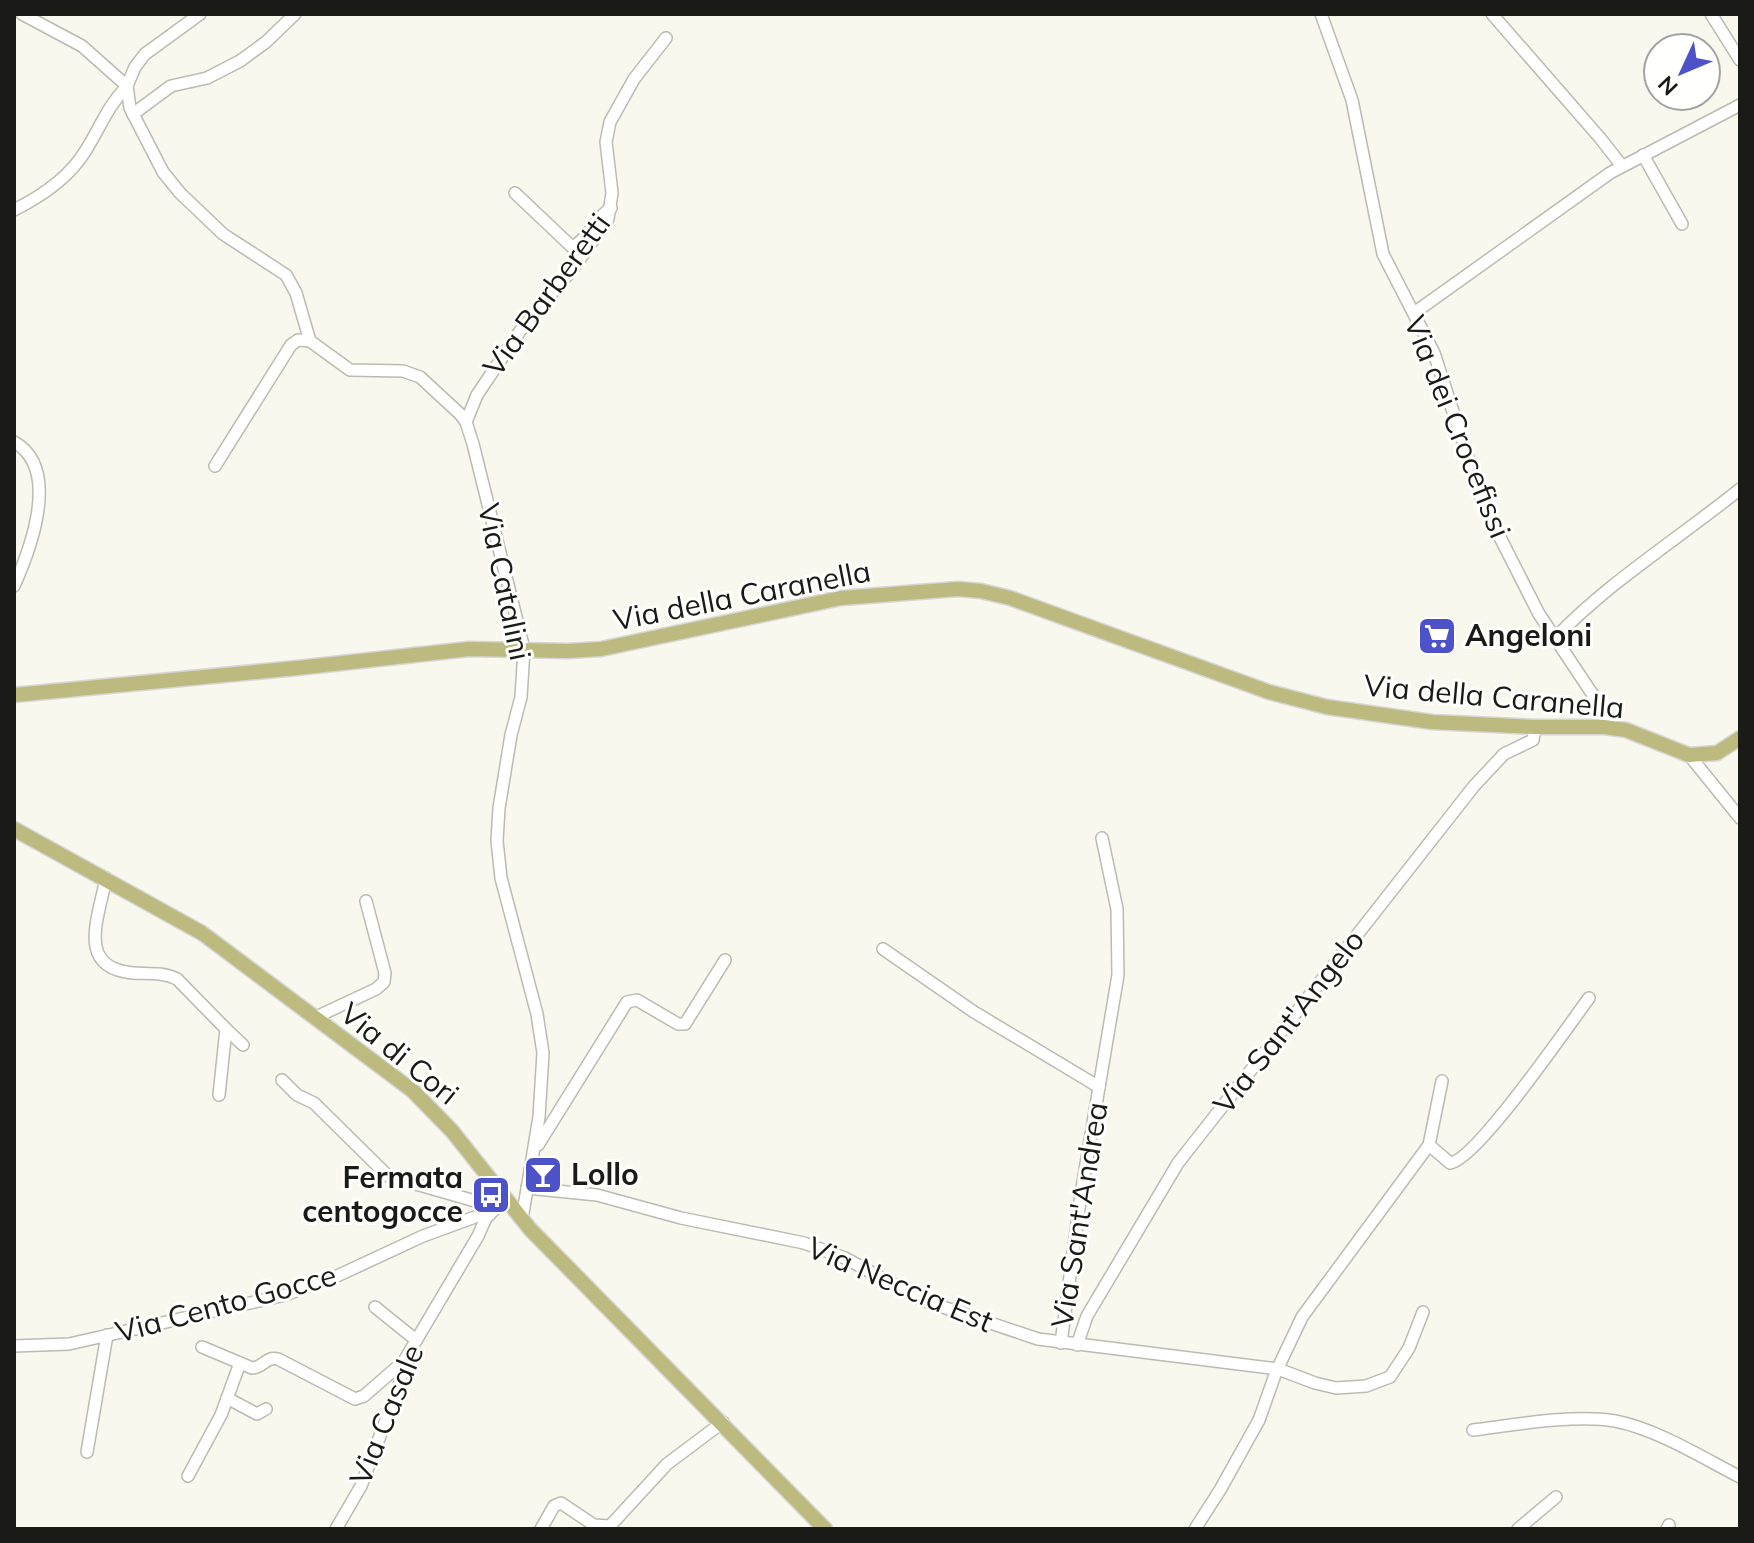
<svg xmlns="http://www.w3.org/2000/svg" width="1754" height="1543" font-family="Mulish,sans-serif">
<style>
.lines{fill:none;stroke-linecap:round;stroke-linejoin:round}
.minor-casing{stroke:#bbbbb1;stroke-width:14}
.major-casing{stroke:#d6d6d5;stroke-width:17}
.minor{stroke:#fff;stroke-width:11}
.major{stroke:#bcba7f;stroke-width:14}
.labels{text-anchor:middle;stroke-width:6;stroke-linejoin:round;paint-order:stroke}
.street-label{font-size:30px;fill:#1a1a17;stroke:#fffffe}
.poi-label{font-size:30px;font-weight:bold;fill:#1a1a17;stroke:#fffffe;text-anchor:start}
</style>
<rect width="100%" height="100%" fill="#f8f8ee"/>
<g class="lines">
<defs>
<g id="minor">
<path d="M200,14L145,54L135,67L127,86L130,108L163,172L180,193L223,234L286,275L296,293L310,341L350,370L403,371L420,377L460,414L466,422L473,444L524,649L521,697L511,735L499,808L497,841L501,878L537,1014L543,1053L539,1117L522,1219"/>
<path d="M1321,14L1352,100L1383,254L1434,353L1483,504L1539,614L1615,728"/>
<path d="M1492,14L1600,138L1622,166"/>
<path d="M1711,14L1740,60"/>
<path d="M133,114L171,86L207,78L240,61L266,42L295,14"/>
<path d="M1643,155L1682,224"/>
<path d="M515,193L572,247C588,240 595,218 611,208"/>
<path d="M14,210C42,196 70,177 86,150C101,126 107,107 127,86L82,46L22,14"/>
<path d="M1414,313L1610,173L1740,105"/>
<path d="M466,422L477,395L520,331L575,266L608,219L612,193L606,142L610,122L634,79L666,38"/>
<path d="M14,442C61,468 31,548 14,586"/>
<path d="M215,466L291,345L298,340L310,341"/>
<path d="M1555,638C1610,581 1678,539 1740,489"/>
<path d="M1689,755L1740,818"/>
<path d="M106,878C99,917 75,968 133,973C148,974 163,972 177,979L226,1029L219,1095"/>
<path d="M883,949L974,1012L1099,1087"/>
<path d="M314,1018L376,989L384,982L385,973L366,901"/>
<path d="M226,1029L243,1045"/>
<path d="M282,1080L297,1095L314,1103L388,1176L475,1201"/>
<path d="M538,1145L627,1002L637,1000L678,1024H685L725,960"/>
<path d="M1429,1145L1450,1163C1476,1161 1568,1026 1589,998"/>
<path d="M527,1188L597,1195L681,1218L804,1243L845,1258L922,1300L1038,1339L1278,1369L1315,1383L1336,1388L1366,1386L1390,1377L1409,1348L1423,1312"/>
<path d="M481,1217L486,1218L505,1199"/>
<path d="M375,1307L416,1340"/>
<path d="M1061,1343L1081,1194L1118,975L1117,909L1102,838"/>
<path d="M1077,1345L1087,1316L1178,1163L1474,786L1504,754L1533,740L1535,727"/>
<path d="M14,1346L69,1344L285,1295L337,1276L423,1236L475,1217"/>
<path d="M202,1347L252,1368C263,1368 266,1356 278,1359L355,1399L364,1396L404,1361"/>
<path d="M227,1398L257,1414L266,1409"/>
<path d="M1473,1430C1514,1425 1574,1414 1615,1421C1657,1429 1703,1458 1740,1477"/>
<path d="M87,1452L107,1335"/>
<path d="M188,1476L221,1415L240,1363"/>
<path d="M336,1529L361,1486L400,1383L404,1361L478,1236L486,1218"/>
<path d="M541,1529L554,1506L561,1503L594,1525L610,1526L667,1464L723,1422"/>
<path d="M1195,1529L1220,1490L1259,1420L1276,1372L1302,1317L1429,1145L1442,1081"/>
<path d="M1518,1529L1556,1497"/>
<path d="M1667,1529L1669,1525"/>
</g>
<g id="major">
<path d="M14,695L297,668L469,649L567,651L601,649L841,598L958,589L981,591L1010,598L1269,692L1327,707L1432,722L1535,727H1604L1626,730L1689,755L1717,753L1740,738"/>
<path d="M14,829L202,933L413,1091L452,1131L530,1229L825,1529"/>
</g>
</defs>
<use href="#minor" class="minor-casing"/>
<use href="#major" class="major-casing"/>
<use href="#minor" class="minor"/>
<use href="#major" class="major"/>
</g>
<defs>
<symbol id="supermarket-square" viewBox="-11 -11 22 22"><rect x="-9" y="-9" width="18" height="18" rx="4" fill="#4d52c8" stroke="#fffffe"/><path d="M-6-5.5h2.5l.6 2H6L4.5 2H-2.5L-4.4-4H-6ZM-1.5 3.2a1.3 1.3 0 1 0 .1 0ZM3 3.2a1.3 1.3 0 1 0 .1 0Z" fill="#fff"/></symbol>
<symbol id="bar-square" viewBox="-11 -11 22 22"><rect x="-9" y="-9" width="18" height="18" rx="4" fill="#4d52c8" stroke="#fffffe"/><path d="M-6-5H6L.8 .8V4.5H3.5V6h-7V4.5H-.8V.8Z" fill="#fff"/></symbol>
<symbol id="bus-square" viewBox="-11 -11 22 22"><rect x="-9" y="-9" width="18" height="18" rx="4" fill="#4d52c8" stroke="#fffffe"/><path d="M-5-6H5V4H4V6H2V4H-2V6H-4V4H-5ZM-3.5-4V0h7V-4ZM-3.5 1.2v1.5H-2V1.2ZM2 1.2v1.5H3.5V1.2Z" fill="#fff"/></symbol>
</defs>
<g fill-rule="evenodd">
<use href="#supermarket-square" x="1415" y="614" width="44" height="44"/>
<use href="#bar-square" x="521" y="1153" width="44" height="44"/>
<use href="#bus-square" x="469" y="1173" width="44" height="44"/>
</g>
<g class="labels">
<g class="street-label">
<text transform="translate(547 295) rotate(-54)" y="10">Via Barberetti</text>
<text transform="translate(1457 427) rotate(68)" y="10">Via dei Crocefissi</text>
<text transform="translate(504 582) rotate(78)" y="10">Via Catalini</text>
<text transform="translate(742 596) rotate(-11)" y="10">Via della Caranella</text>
<text transform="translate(1494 697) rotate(5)" y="10">Via della Caranella</text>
<text transform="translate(1289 1022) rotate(-52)" y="10">Via Sant'Angelo</text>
<text transform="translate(399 1054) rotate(39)" y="10">Via di Cori</text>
<text transform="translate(1080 1215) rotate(-81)" y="10">Via Sant'Andrea</text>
<text transform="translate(900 1285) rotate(23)" y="10">Via Neccia Est</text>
<text transform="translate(226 1304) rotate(-15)" y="10">Via Cento Gocce</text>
<text transform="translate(387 1415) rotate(-68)" y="10">Via Casale</text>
</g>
<g class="poi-label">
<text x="1465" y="646">Angeloni</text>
<text x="571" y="1185">Lollo</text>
<text x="463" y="1188" text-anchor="end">Fermata<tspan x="463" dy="34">centogocce</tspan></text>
</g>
</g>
<rect width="1754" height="1543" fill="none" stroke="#1a1a17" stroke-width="32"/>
<g transform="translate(1682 72) rotate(226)"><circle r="38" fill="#fffffe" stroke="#a3a3a2" stroke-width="2"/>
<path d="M0-6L14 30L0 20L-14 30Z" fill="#4d52c8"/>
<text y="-12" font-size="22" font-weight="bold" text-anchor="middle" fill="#1a1a17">N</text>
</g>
</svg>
